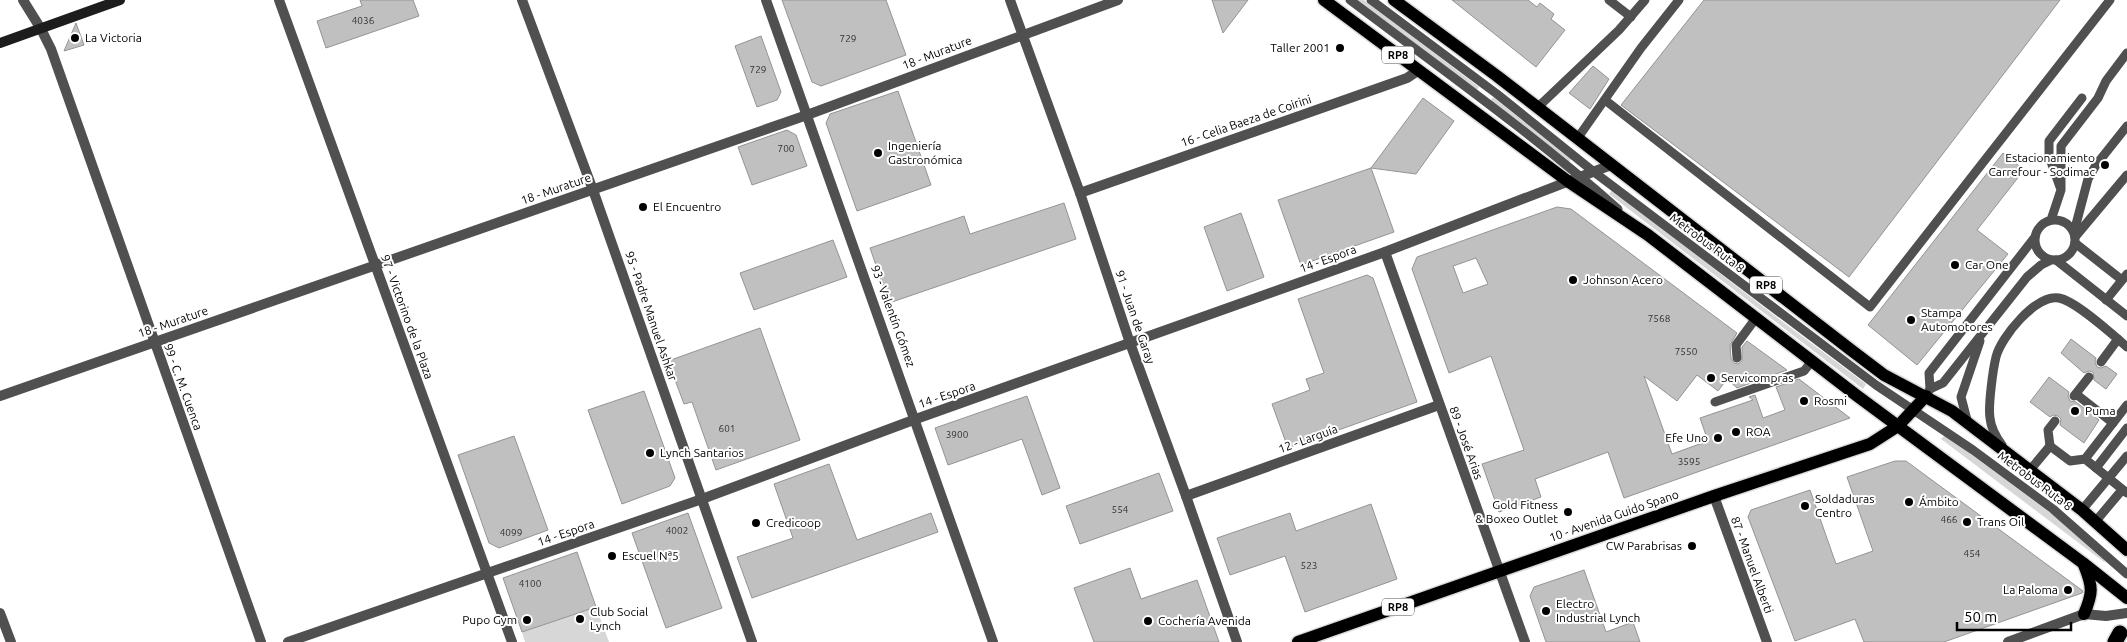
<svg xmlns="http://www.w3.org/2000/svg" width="2127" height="642" font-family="Ubuntu,sans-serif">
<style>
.green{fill:#d7d7d7}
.building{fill:#c0c0c0;stroke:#949494;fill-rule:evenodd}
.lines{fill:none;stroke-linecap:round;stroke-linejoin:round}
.primary-casing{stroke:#dbdbdb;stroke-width:15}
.highway-casing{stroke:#dbdbdb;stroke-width:18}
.lane{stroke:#505050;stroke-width:9}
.street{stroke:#505050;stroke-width:10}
.secondary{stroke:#1d1d1d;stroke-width:10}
.primary{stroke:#000;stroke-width:12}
.highway{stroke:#000;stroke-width:15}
.poi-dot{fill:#000;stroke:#fff;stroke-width:2}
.labels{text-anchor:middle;stroke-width:4;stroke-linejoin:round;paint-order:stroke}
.number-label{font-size:10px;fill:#303030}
.shield{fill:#fff;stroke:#4c4c4c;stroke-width:1}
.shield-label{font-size:11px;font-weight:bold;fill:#000}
.poi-label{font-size:12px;fill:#000;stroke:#fff;text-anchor:start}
.street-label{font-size:12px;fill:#000;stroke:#fff}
</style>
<rect width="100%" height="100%" fill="#fff"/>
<g class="green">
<path d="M1357,0H1364L1479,87L1477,90Z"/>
<path d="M1493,97L1571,159L1569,163L1490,101Z"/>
<path d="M1612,190L1783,322L1866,384L1863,389L1609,194Z"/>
<path d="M1945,435L2056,517L2105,561L2104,562L1941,439Z"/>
<path d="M596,607L609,642H525L522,632Z"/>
</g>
<g class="building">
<path d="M360,0H413L419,16L326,48L317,21L362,6Z"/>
<path d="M782,0H886L906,55L821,86L812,82Z"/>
<path d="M1212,0H1248L1223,33Z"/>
<path d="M1452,0H1528L1537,7L1540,3L1554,14L1551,19L1565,30L1536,67Z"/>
<path d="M1704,0H2060L1849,277L1621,105Z"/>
<path d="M76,23L84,45L64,51Z"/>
<path d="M761,36L781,92L777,100L757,107L735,46Z"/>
<path d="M1593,66L1609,79L1590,109L1569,93Z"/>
<path d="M898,91L931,185L857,211L826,123L830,114Z"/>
<path d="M1423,98L1454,121L1416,174L1371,168Z"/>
<path d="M787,130L796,135L807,166L752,185L738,147Z"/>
<path d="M2003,153L2024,170L1977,230L2008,254L1917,365L1868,325Z"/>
<path d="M1371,168L1394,232L1301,265L1278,200Z"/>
<path d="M1064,203L1076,239L889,303L870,248L964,216L970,234Z"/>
<path d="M1557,207L1571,209L1737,333L1730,345L1731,358L1734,363L1738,364L1742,361V347L1747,341L1787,370L1737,388L1727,379L1718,391L1697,375L1677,401L1644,376L1672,454L1708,441L1700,418L1753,400L1749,397L1755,395L1763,418L1785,410L1776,387L1799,379L1850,418L1624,498L1608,452L1535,479L1541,497L1499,512L1482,464L1524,450L1491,356L1449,373L1412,269L1417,257ZM1476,258L1488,284L1463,293L1453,266Z"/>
<path d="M1241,213L1264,277L1227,291L1204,227Z"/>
<path d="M833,240L847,277L754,310L740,273Z"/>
<path d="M1367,275L1373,278L1417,402L1288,448L1272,404L1310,390L1306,379L1324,373L1298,299Z"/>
<path d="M760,328L800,440L716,470L692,402L684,404L668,361Z"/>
<path d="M2071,339L2096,358L2095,362L2097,367L2101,368L2106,366L2117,374L2106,389L2094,380L2093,372L2089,371L2084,373L2061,353Z"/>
<path d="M2049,377L2069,392L2068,396L2070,401L2076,402L2099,420L2084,443L2060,425L2061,419L2058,416L2053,415L2050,417L2030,402Z"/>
<path d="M644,391L675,478L670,486L622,504L588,410Z"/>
<path d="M1027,396L1060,488L1042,495L1022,439L948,465L935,428Z"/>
<path d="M514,436L548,530L499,548L489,543L458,455Z"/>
<path d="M1895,461H1906L2083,591L2082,593L1944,642H1864L1855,619L1795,641L1748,517L1751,510L1810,490L1836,564L1873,551L1847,477Z"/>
<path d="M829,464L857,540L931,513L938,532L752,598L737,557L793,538L774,484Z"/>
<path d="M1159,473L1173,511L1080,544L1066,506Z"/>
<path d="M1371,504L1397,579L1305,612L1285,556L1230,575L1217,538L1290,513L1296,531Z"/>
<path d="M688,513L722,608L666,628L632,533Z"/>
<path d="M577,552L596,607L522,632L503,578Z"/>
<path d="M1130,568L1141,599L1197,580L1219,642H1094L1074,588Z"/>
<path d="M1584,570L1606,632L1633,622L1640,642H1546L1530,596L1534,587Z"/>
</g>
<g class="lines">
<defs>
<g id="primary">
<path d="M1324,0L1569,182L1648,235L1856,395L2083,563L2127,598"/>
<path d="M1394,0L1497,76L1851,350L1884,375L1952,411L2082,510L2127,550"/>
<path d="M2084,565C2093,587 2093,593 2084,614"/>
<path d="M1298,642L1714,496L1870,444L1898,426L1926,396"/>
</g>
<path id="highway" d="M2115,642L2120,633"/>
</defs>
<use href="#primary" class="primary-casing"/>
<use href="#highway" class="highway-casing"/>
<g class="lane">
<path d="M1350,0C1440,68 1533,134 1618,209"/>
<path d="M1371,0L1497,94L1594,172L1876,385L1973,450L2053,509L2127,574"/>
<path d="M1609,0L1631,17"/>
<path d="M1605,100L1870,307L2110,0"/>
<path d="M1537,108L1619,30L1645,0"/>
<path d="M1577,139L1641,48L1679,0"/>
<path d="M2060,187L2049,156V141L2082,98"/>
<circle cx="2055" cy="240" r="20"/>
<path d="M2051,220L2061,190V146L2098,98L2106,81L2127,53"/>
<path d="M2074,232L2088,179L2096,165L2127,126"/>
<path d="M2075,237L2127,175"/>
<path d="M2075,243L2122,280"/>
<path d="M2056,260L2127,316"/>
<path d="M2106,300L2127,274"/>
<path d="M1737,358L1736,345L1756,318"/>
<path d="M2101,362L2118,339"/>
<path d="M1930,389L1929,373L2035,237"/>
<path d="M1927,394L1930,389L1943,383L2027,277L2041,265L2051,260"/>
<path d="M2076,394L2113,423"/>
<path d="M2074,396L2089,377"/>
<path d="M1715,402L1804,371L1812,361"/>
<path d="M1968,424L1961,397L1980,341"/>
<path d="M2002,445C1996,437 1991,429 1990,418C1988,406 1993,369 1996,357C2001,337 2036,294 2059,298C2076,301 2113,335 2127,347"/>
<path d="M2050,446L2048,430L2055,421"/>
<path d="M2085,459L2127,493"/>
<path d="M2096,468L2127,428"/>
<path d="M2030,470L2050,446L2070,461L2085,459L2127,405"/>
<path d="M2082,510L2127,456"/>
<path d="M2095,522L2122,490"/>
</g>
<g class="street">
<path d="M23,0L41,29L51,49L261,642"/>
<path d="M279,0L512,642"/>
<path d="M522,0L593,190L752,642"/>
<path d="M766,0L993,642"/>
<path d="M1010,0L1080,193L1130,343L1186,496L1237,642"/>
<path d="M1080,193L1407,78L1419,70"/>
<path d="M1385,252L1525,642"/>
<path d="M0,396L807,115L1118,0"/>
<path d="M1186,496L1439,405"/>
<path d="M1714,496L1767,642"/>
<path d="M0,613L11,642"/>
<path d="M288,642L702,499L916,419L1385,252L1611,165"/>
<path d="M2008,642L2084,614L2106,616L2127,613"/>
</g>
<path class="secondary" d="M0,43L120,0"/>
<use href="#primary" class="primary"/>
<use href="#highway" class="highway"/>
</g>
<g class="poi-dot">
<circle cx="75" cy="38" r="5"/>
<circle cx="1340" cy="48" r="5"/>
<circle cx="878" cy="153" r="5"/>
<circle cx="2105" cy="165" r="5"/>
<circle cx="643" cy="207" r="5"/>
<circle cx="1955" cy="265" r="5"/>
<circle cx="1573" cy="280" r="5"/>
<circle cx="1911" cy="320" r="5"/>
<circle cx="1711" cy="378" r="5"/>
<circle cx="1804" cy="401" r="5"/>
<circle cx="2075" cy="411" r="5"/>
<circle cx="1736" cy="432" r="5"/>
<circle cx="1718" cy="438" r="5"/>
<circle cx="650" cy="453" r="5"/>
<circle cx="1909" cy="502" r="5"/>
<circle cx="1805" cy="506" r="5"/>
<circle cx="1568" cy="512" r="5"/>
<circle cx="1967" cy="522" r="5"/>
<circle cx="756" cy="523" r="5"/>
<circle cx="1692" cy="546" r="5"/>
<circle cx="612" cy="556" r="5"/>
<circle cx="2068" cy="590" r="5"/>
<circle cx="1546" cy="611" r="5"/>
<circle cx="580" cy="619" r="5"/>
<circle cx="527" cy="620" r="5"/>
<circle cx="1148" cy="621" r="5"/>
</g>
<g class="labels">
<g class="number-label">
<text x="363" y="24">4036</text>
<text x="848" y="42">729</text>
<text x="758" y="73">729</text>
<text x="786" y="152">700</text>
<text x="1659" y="322">7568</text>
<text x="1686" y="355">7550</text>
<text x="727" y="432">601</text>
<text x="957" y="438">3900</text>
<text x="1689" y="465">3595</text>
<text x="1120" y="513">554</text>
<text x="1949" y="523">466</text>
<text x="677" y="534">4002</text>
<text x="511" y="536">4099</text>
<text x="1972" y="557">454</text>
<text x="1309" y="569">523</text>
<text x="530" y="587">4100</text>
</g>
<g class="shield">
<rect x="1382" y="46.5" width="32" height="17" rx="4"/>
<rect x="1750" y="276.5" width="32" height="17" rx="4"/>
<rect x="1382" y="598.5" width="32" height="17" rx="4"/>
</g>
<g class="shield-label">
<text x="1398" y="59">RP8</text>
<text x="1766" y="289">RP8</text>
<text x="1398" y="611">RP8</text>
</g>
<g class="poi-label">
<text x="85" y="42">La Victoria</text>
<text x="1330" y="52" text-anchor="end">Taller 2001</text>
<text x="888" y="150">Ingeniería<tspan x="888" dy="14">Gastronómica</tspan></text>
<text x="2095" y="162" text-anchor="end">Estacionamiento<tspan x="2095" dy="14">Carrefour - Sodimac</tspan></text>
<text x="653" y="211">El Encuentro</text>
<text x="1965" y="269">Car One</text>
<text x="1583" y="284">Johnson Acero</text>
<text x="1921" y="317">Stampa<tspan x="1921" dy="14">Automotores</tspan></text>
<text x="1721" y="382">Servicompras</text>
<text x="1814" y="405">Rosmi</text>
<text x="2085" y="415">Puma</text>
<text x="1746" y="436">ROA</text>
<text x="1708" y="442" text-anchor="end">Efe Uno</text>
<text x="660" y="457">Lynch Santarios</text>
<text x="1815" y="503">Soldaduras<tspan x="1815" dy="14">Centro</tspan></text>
<text x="1919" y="506">Ámbito</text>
<text x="1558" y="509" text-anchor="end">Gold Fitness<tspan x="1558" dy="14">&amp; Boxeo Outlet</tspan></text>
<text x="1977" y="526">Trans Oil</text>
<text x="766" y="527">Credicoop</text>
<text x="1682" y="550" text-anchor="end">CW Parabrisas</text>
<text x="622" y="560">Escuel Nª5</text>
<text x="2058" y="594" text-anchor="end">La Paloma</text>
<text x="1556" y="608">Electro<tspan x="1556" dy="14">Industrial Lynch</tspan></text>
<text x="590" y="616">Club Social<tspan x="590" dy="14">Lynch</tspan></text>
<text x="517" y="624" text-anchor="end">Pupo Gym</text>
<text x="1158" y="625">Cochería Avenida</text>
</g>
<g class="street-label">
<text transform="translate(937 53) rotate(-21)" y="4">18 - Murature</text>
<text transform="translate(1246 121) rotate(-19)" y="4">16 - Celia Baeza de Coirini</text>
<text transform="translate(556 189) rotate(-19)" y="4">18 - Murature</text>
<text transform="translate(1707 243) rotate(37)" y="4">Metrobus Ruta 8</text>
<text transform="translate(1328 259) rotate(-20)" y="4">14 - Espora</text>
<text transform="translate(651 316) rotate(71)" y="4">95 - Padre Manuel Ashkar</text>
<text transform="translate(893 316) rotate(70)" y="4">93 - Valentín Gómez</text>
<text transform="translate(407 317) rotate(70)" y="4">97 - Victorino de la Plaza</text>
<text transform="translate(1135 317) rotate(71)" y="4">91 - Juan de Garay</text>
<text transform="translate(173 322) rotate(-19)" y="4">18 - Murature</text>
<text transform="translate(183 387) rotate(70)" y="4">99 - C. M. Cuenca</text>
<text transform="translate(947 395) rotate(-19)" y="4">14 - Espora</text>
<text transform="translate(1308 439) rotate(-20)" y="4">12 - Larguía</text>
<text transform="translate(1466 443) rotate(70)" y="4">89 - José Arias</text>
<text transform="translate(2035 481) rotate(37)" y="4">Metrobus Ruta 8</text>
<text transform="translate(1614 516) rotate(-19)" y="4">10 - Avenida Guido Spano</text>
<text transform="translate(566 533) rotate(-19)" y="4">14 - Espora</text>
<text transform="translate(1752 565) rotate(70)" y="4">87 - Manuel Alberti</text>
</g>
</g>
<path d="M1957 622v8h114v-8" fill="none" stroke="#000000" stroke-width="2.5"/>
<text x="1964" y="622" font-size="15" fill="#000000" stroke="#ffffff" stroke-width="4" paint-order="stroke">50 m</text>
</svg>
